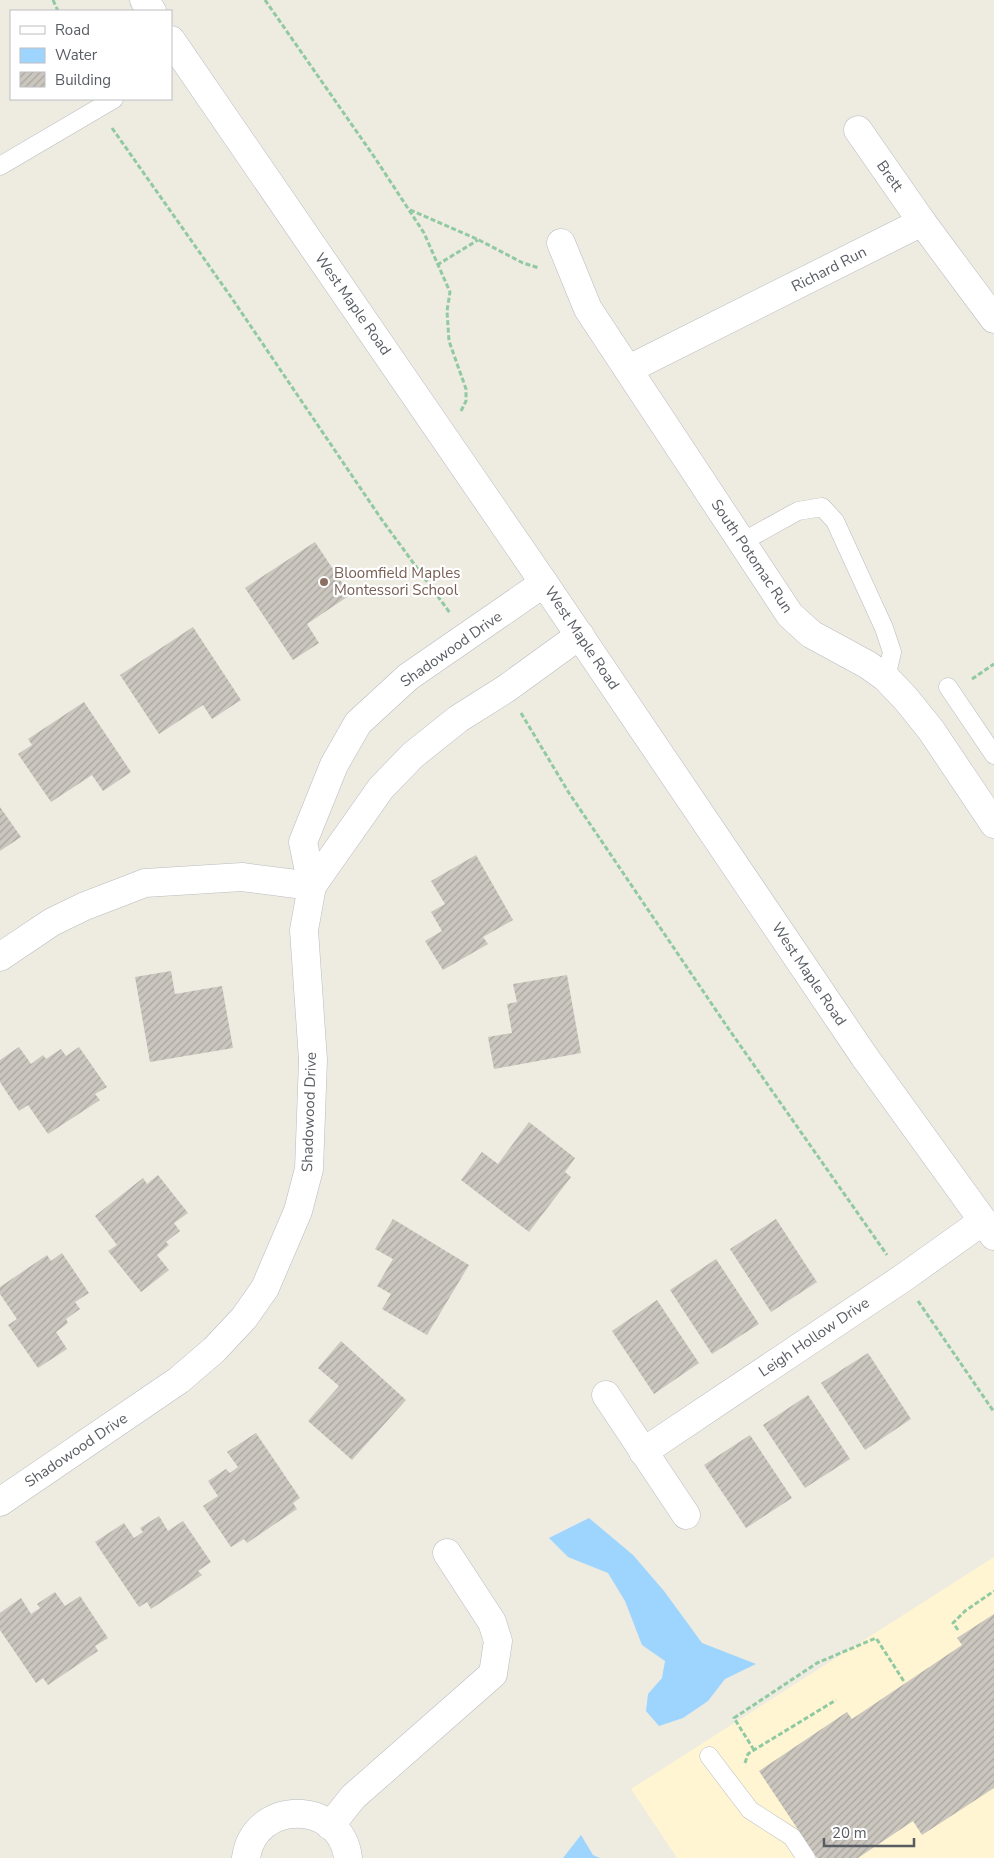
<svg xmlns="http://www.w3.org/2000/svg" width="994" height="1858" font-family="'Nunito Sans',sans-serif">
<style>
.commercial{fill:#fff5d3}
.water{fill:#9ed5ff}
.building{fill:url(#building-hatch)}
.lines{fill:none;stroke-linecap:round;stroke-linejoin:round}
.service-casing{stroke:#b8bbc1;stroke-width:19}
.minor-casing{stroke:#b8bbc1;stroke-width:29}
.secondary-casing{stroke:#b6bac1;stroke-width:29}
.path{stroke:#91caa2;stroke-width:3;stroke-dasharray:5 2.5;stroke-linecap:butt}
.service{stroke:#fff;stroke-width:18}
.minor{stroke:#fff;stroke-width:28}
.secondary{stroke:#fff;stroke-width:28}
.education-dot{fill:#8d6e63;stroke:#fff;stroke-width:2}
.labels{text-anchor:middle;stroke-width:4.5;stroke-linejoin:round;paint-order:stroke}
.street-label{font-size:15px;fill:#595d63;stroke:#fff}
.education-label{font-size:15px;fill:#785e54;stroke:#fff;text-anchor:start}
</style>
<defs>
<pattern id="building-hatch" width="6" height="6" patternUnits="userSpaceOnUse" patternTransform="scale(1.25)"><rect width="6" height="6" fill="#cbc7bf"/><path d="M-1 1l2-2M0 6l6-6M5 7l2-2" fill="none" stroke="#a8a59f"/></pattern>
</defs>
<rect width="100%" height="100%" fill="#eeebe0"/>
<path class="commercial" d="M994,1557V1858H677L631,1789Z"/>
<g class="water">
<path d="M589,1518L633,1555L664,1591L702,1643L756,1664L725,1679L708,1701L683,1718L659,1726L646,1711L648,1694L662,1678L665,1661L642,1645L625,1601L608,1573L568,1557L549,1538Z"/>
<path d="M581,1835L593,1855L600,1858H563Z"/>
</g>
<g class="building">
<path d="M315,542L350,595L307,624L319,643L293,660L245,588Z"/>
<path d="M193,627L241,700L212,719L203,705L159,734L120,675Z"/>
<path d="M84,702L131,772L103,791L92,775L51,802L18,754L32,745L28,739Z"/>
<path d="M0,807L21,837L0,851Z"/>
<path d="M476,855L513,920L483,937L488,944L443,970L425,941L442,931L431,912L445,904L431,881Z"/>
<path d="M171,971L175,994L222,986L233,1048L150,1062L135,977Z"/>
<path d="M567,975L581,1053L494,1069L488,1037L512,1033L507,1004L517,1002L513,984Z"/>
<path d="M19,1047L31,1064L43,1055L46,1059L61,1049L66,1056L79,1047L107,1087L95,1094L100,1100L48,1134L28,1105L19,1111L0,1082V1060Z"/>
<path d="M529,1122L575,1158L565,1172L571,1177L529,1232L461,1180L482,1152L498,1164Z"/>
<path d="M158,1175L188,1213L174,1223L180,1231L166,1242L169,1245L157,1255L169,1270L141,1292L108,1251L117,1245L95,1216L143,1178L147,1184Z"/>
<path d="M393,1219L469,1265L427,1335L382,1309L391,1294L377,1286L393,1259L375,1249Z"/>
<path d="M776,1219L817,1282L771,1312L730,1249Z"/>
<path d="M62,1253L89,1293L75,1302L80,1309L66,1319L68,1323L56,1332L67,1349L38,1368L8,1325L17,1319L0,1294V1287L47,1255L51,1261Z"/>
<path d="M716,1259L759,1324L712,1354L670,1290Z"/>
<path d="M657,1300L699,1363L654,1394L612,1331Z"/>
<path d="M341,1341L406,1400L352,1460L308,1421L339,1386L318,1368Z"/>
<path d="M868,1353L911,1419L865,1450L821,1383Z"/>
<path d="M808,1395L850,1459L805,1488L763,1425Z"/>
<path d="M256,1433L300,1498L293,1503L297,1509L247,1543L244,1539L231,1547L203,1506L218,1496L208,1481L226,1469L230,1473L238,1467L227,1452Z"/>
<path d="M750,1435L792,1498L746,1528L704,1465Z"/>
<path d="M159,1516L168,1531L183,1521L211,1562L198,1571L202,1575L151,1609L147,1602L139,1607L95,1542L124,1523L134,1538L143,1532L140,1528Z"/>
<path d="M55,1592L65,1606L80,1596L108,1638L95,1646L98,1651L48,1685L43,1678L36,1683L0,1630V1613L21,1598L31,1614L40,1608L37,1604Z"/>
<path d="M994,1614V1788L922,1835L913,1821L858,1858H817L759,1771L847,1712L852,1719L962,1645L957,1638Z"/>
</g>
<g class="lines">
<defs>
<g id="service">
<path d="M0,166L114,99"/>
<path d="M742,542L798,511L822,507L835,521L884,628L892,652L886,678"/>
<path d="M948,687L994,755"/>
<path d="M709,1756L750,1810L792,1837L806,1858"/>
</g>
<g id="minor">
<path d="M858,130L922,222"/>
<path d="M561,243L588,309L790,615L811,634L868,665L886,678L906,699L931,730L994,824"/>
<path d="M629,369L922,222L994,319"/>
<path d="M312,886L381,788L413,755L458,719L507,688L580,635"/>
<path d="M0,957L52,922L85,906L145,883L242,877L312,886"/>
<path d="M606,1395L686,1515"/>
<path d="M643,1452L903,1278L983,1221"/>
<path d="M0,1502L179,1380L214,1350L244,1318L265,1288L298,1211L309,1169L313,1060L304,930L312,886L303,842L334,765L358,723L408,677L544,583"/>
<path d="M330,1826L353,1797L493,1674L498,1641L492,1622L447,1553"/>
<path d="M246,1858C254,1799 341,1799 348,1858"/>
</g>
<g id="secondary">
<path d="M144,0L152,11"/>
<path d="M171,40L544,583L864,1056L994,1236"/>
</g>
</defs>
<use href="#service" class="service-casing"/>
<use href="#minor" class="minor-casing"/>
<use href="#secondary" class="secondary-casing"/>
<g class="path">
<path d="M53,0L58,11"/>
<path d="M265,0L375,158L424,233L450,292L447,311L449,341L466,389V401L461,411"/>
<path d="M112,128L231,297L382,520L450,613"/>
<path d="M410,210L479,240L523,263L539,268"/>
<path d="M437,265L478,240"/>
<path d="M972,679L994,664"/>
<path d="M521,713L569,793L728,1028L887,1255"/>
<path d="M918,1301L994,1412"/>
<path d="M958,1630L953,1623L965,1611L994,1591"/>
<path d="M754,1750L734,1718L817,1663L876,1638L905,1683"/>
<path d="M745,1763L748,1754L754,1750L836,1700"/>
</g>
<use href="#service" class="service"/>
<use href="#minor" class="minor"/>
<use href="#secondary" class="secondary"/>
</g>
<circle class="education-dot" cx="324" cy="582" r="5"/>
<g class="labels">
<g class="street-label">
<text transform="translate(890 176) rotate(55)" y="5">Brett</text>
<text transform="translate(829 269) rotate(-27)" y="5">Richard Run</text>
<text transform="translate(353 304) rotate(55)" y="5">West Maple Road</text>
<text transform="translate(752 556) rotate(56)" y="5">South Potomac Run</text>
<text transform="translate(582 638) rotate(56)" y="5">West Maple Road</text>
<text transform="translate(451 649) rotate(-35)" y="5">Shadowood Drive</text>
<text transform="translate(809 974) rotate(56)" y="5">West Maple Road</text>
<text transform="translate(309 1112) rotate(-88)" y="5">Shadowood Drive</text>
<text transform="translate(814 1337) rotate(-34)" y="5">Leigh Hollow Drive</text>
<text transform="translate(76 1450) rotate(-34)" y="5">Shadowood Drive</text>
</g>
<g class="education-label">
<text x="334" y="578">Bloomfield Maples<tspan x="334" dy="17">Montessori School</tspan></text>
</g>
</g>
<rect x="10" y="10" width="162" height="90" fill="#ffffff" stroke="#bdbec1"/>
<rect x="20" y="26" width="25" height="8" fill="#ffffff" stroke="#bdbec1"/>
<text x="55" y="35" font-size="15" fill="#595d63">Road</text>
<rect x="20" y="48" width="25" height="15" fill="#9ed5ff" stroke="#bdbec1"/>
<text x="55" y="60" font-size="15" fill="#595d63">Water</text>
<rect x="20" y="72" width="25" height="15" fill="url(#building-hatch)" stroke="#bdbec1"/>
<text x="55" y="85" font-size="15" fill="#595d63">Building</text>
<path d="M824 1838v8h90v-8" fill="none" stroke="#595d63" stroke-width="2.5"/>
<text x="832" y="1838" font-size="15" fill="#595d63" stroke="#ffffff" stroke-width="4" paint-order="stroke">20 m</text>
</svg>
